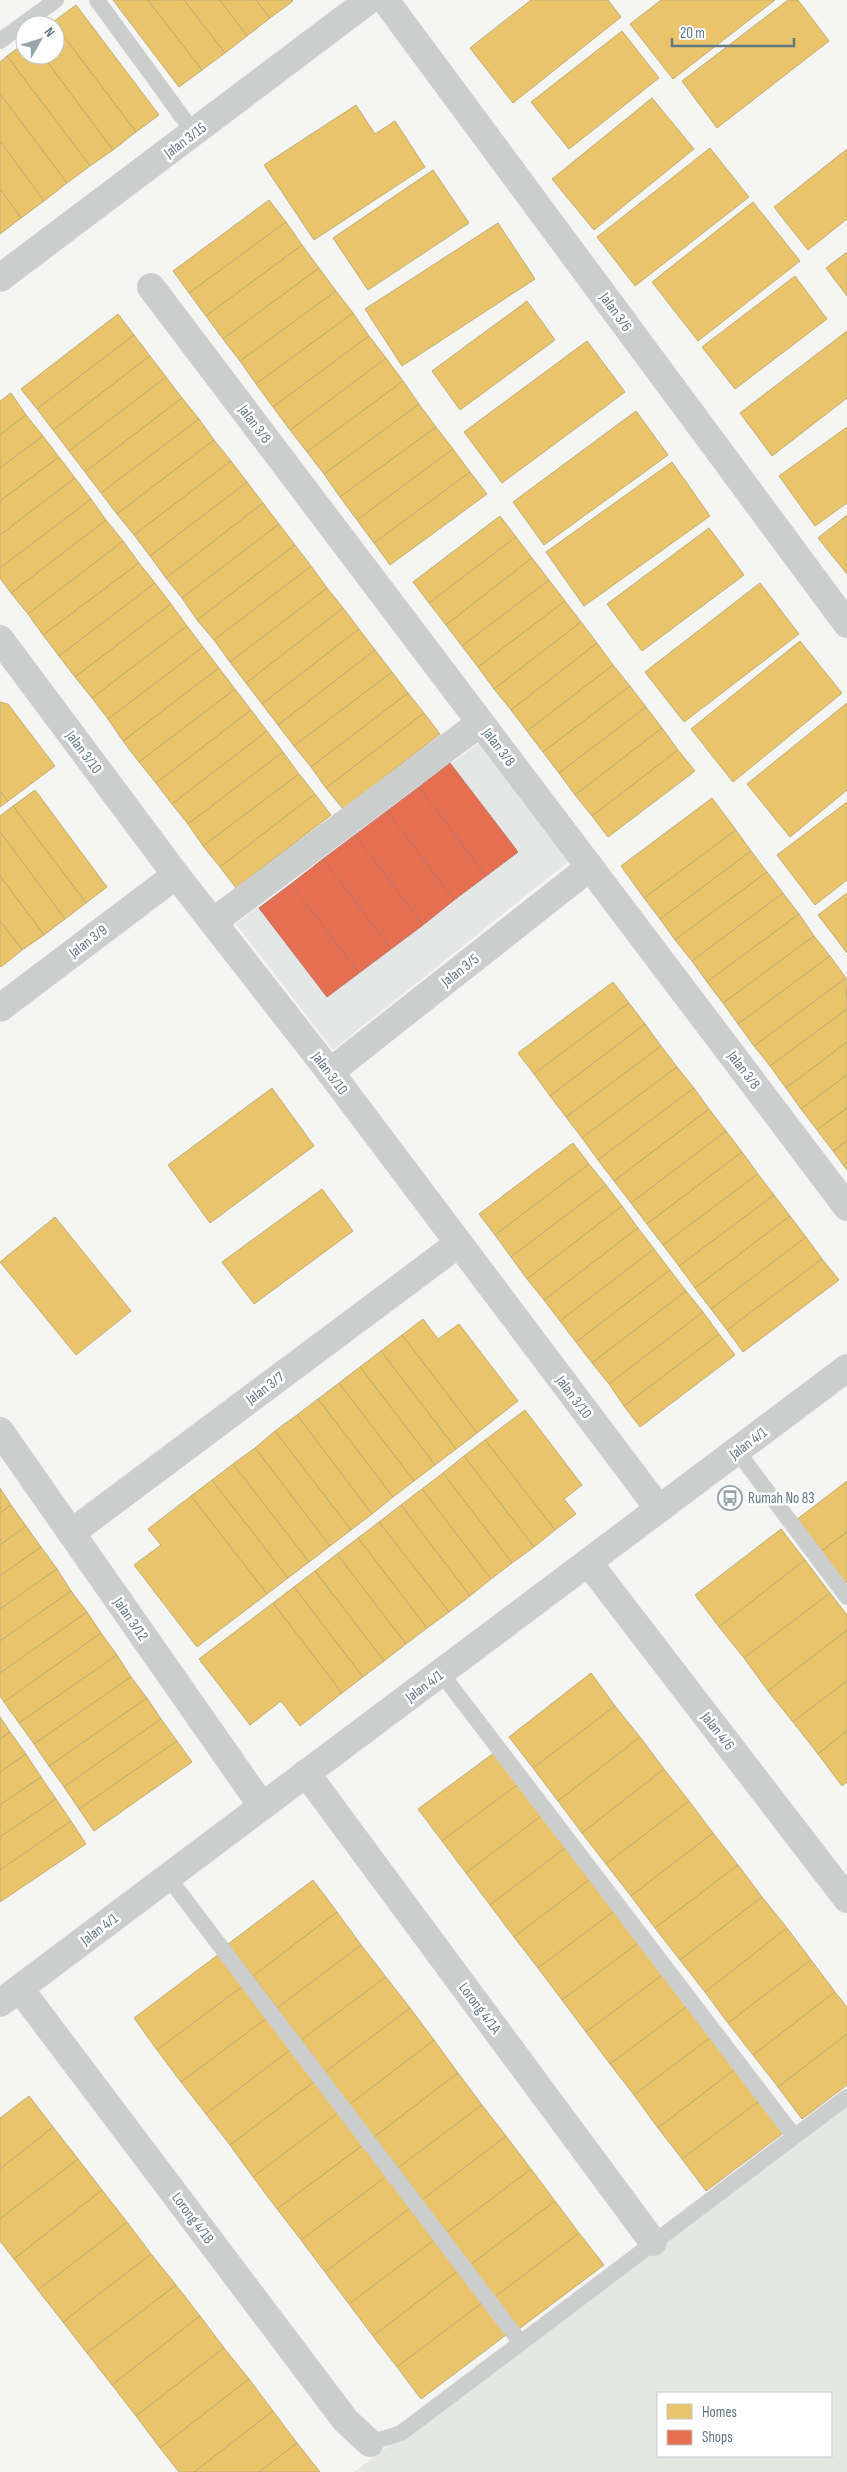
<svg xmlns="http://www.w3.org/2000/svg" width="847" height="2472" font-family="'Sofia Sans Condensed',sans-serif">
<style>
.built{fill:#e5e6e6}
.green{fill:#e5e8e1;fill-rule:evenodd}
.homes{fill:#e9c46a;stroke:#c1ad72}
.shops{fill:#e76f51;stroke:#bf7261}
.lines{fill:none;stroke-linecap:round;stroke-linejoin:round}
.service{stroke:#cccece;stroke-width:16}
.minor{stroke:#cccece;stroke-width:28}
.labels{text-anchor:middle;stroke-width:5;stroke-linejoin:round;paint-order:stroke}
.street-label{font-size:15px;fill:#637885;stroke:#fff}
.poi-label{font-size:15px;fill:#637885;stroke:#fff;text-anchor:start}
</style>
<rect width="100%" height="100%" fill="#f5f5f3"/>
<path class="built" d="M479,743L569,861L333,1050L236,924Z"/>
<path class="green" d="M847,2102V2472H354ZM658,2393H831V2456H658Z"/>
<g class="homes">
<path d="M113,0H148L202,70L179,87Z"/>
<path d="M148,0H184L225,53L202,70Z"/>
<path d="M184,0H220L247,36L225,53Z"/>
<path d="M220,0H256L270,18L247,36Z"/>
<path d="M256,0H292L293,1L270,18Z"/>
<path d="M531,0H608L621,17L513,103L470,48Z"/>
<path d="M661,0H775L673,79L630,24Z"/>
<path d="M788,0H798L829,41L717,128L682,81Z"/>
<path d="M76,5L159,115L136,132L53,22Z"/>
<path d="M53,22L136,132L113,150L42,55H55V25H49Z"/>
<path d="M622,31L659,78L569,149L531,102Z"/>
<path d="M25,43V55H42L113,150L90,166L7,56Z"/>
<path d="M7,56L90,166L67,183L0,94V62Z"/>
<path d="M0,94L67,183L44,201L0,141Z"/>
<path d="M652,98L694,149L594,230L552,179Z"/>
<path d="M356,105L375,134L395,121L425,167L314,240L264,165Z"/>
<path d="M0,141L44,201L21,218L0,189Z"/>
<path d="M710,148L749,197L635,286L597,237Z"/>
<path d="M847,149V219L808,250L774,207Z"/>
<path d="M433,170L469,223L368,290L333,238Z"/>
<path d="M0,189L21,218L0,234Z"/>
<path d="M269,200L286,222L189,293L173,271Z"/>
<path d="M753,202L800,261L698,341L652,282Z"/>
<path d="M286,222L302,245L206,316L189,293Z"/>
<path d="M498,223L535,279L402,366L365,309Z"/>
<path d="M302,245L319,268L223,339L206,316Z"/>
<path d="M847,252V296L826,268Z"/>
<path d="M319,268L336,291L240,361L223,339Z"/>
<path d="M795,276L827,319L735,389L702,347Z"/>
<path d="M336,291L353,313L256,384L240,361Z"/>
<path d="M527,301L555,340L460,410L432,371Z"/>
<path d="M353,313L369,336L273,407L256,384Z"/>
<path d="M118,314L134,335L37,409L21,389Z"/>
<path d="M847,331V398L772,456L740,413Z"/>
<path d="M134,335L150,356L53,430L37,409Z"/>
<path d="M369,336L386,358L290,430L273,407Z"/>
<path d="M587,341L625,392L502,483L464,432Z"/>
<path d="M150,356L166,377L69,451L53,430Z"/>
<path d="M386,358L403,381L307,452L290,430Z"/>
<path d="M166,377L182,398L85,472L69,451Z"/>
<path d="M403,381L419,404L324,474L307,452Z"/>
<path d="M11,393L26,415L0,435V401Z"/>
<path d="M182,398L199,419L101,493L85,472Z"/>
<path d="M419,404L436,427L340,497L324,474Z"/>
<path d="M636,411L668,455L544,545L513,502Z"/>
<path d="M26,415L43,436L0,468V435Z"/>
<path d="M199,419L214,440L117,514L101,493Z"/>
<path d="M436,427L453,449L357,520L340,497Z"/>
<path d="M847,427V503L815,526L779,476Z"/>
<path d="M43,436L59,457L0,501V468Z"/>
<path d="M214,440L231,461L134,535L117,514Z"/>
<path d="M453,449L470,472L374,543L357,520Z"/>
<path d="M59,457L75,478L0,535V501Z"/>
<path d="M231,461L247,482L150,556L134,535Z"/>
<path d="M672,462L710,516L584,606L546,552Z"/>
<path d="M470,472L487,494L390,565L374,543Z"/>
<path d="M75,478L91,499L0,568V535Z"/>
<path d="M247,482L263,503L166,578L150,556Z"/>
<path d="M91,499L106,520L11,593L0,578V568Z"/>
<path d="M263,503L279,524L182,598L166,578Z"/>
<path d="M847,515V574L818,538Z"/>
<path d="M500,516L516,537L429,603L413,582Z"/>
<path d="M106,520L123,541L28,614L11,593Z"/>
<path d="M279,524L295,545L197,620L182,598Z"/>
<path d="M709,528L744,575L642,651L607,604Z"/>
<path d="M516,537L532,558L446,625L429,603Z"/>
<path d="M123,541L139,563L43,635L28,614Z"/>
<path d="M295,545L311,566L214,640L197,620Z"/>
<path d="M532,558L549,580L462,646L446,625Z"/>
<path d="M139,563L155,583L59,656L43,635Z"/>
<path d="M311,566L327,588L230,662L214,640Z"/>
<path d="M549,580L565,601L478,667L462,646Z"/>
<path d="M155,583L171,604L75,677L59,656Z"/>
<path d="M760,583L799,634L684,722L645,672Z"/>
<path d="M327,588L343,608L246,683L230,662Z"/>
<path d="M565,601L581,622L494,689L478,667Z"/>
<path d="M171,604L187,626L92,698L75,677Z"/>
<path d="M343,608L359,629L262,704L246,683Z"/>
<path d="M581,622L597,643L511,710L494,689Z"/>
<path d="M187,626L203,647L108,719L92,698Z"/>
<path d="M359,629L375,650L278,725L262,704Z"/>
<path d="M800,641L842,693L733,782L691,729Z"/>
<path d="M597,643L613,665L527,731L511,710Z"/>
<path d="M203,647L219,668L123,741L108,719Z"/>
<path d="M375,650L392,672L294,746L278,725Z"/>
<path d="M613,665L630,686L543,752L527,731Z"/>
<path d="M219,668L235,689L139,762L123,741Z"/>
<path d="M392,672L408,693L311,767L294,746Z"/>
<path d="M630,686L646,707L559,773L543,752Z"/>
<path d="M235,689L251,710L156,783L139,762Z"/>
<path d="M408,693L424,713L326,788L311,767Z"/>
<path d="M0,702L8,704L55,766L8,801L0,791Z"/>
<path d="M847,703V790L790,837L747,784Z"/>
<path d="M646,707L662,728L575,795L559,773Z"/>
<path d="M251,710L267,731L172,804L156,783Z"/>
<path d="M424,713L440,734L343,809L326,788Z"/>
<path d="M662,728L678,750L592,816L575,795Z"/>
<path d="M267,731L283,752L188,824L172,804Z"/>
<path d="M678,750L695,771L608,837L592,816Z"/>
<path d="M283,752L299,774L203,846L188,824Z"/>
<path d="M299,774L315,794L220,867L203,846Z"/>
<path d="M35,790L107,887L86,903L13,806Z"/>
<path d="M0,791L8,801L0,807Z"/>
<path d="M315,794L331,815L236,888L220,867Z"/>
<path d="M712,798L736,830L644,898L621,866Z"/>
<path d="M847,802V880L815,905L777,855Z"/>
<path d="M13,806L86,903L65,919L0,832V816Z"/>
<path d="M736,830L751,851L660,919L644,898Z"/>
<path d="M0,832L65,919L44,935L0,876Z"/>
<path d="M751,851L767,872L675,940L660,919Z"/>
<path d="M767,872L783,893L692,961L675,940Z"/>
<path d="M0,876L44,935L22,950L0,921Z"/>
<path d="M783,893L799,914L707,982L692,961Z"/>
<path d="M847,893V953L818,915Z"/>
<path d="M799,914L814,936L723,1003L707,982Z"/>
<path d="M0,921L22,950L1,967L0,965Z"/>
<path d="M814,936L830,956L738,1024L723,1003Z"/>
<path d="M830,956L846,978L754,1046L738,1024Z"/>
<path d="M846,978L847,1009L770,1066L754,1046Z"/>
<path d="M613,982L629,1003L534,1074L518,1053Z"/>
<path d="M629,1003L645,1024L550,1096L534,1074Z"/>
<path d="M847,1009V1042L786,1088L770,1066Z"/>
<path d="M645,1024L661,1046L566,1117L550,1096Z"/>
<path d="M847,1042V1075L801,1109L786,1088Z"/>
<path d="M661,1046L677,1067L582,1138L566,1117Z"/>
<path d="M677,1067L694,1088L598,1160L582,1138Z"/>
<path d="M847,1075V1108L817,1130L801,1109Z"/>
<path d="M272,1088L314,1146L210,1223L168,1165Z"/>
<path d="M694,1088L709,1109L614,1181L598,1160Z"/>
<path d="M847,1108V1141L833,1151L817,1130Z"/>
<path d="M709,1109L726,1131L631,1203L614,1181Z"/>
<path d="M726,1131L742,1152L647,1224L631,1203Z"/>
<path d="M847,1141V1170L833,1151Z"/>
<path d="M573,1143L589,1164L495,1235L479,1214Z"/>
<path d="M742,1152L758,1174L663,1245L647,1224Z"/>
<path d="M589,1164L606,1185L511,1257L495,1235Z"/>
<path d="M758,1174L774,1195L679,1266L663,1245Z"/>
<path d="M606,1185L622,1206L527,1279L511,1257Z"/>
<path d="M322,1189L353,1231L254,1304L222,1262Z"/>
<path d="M774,1195L790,1216L695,1288L679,1266Z"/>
<path d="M622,1206L638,1228L544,1300L527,1279Z"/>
<path d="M790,1216L806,1237L711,1309L695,1288Z"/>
<path d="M55,1217L131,1311L76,1355L0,1262Z"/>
<path d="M638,1228L654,1249L560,1321L544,1300Z"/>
<path d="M806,1237L822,1259L727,1330L711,1309Z"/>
<path d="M654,1249L670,1270L576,1342L560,1321Z"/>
<path d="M822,1259L839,1280L743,1352L727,1330Z"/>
<path d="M670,1270L686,1291L592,1363L576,1342Z"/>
<path d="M686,1291L703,1312L609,1384L592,1363Z"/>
<path d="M703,1312L719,1334L624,1406L609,1384Z"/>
<path d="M423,1319L438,1339L459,1324L518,1401L477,1433L402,1335Z"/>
<path d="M719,1334L735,1355L640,1427L624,1406Z"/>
<path d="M402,1335L477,1433L456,1449L381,1351Z"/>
<path d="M381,1351L456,1449L435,1465L360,1367Z"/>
<path d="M360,1367L435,1465L414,1481L339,1383Z"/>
<path d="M339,1383L414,1481L393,1497L318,1399Z"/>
<path d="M318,1399L393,1497L372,1514L297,1415Z"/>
<path d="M525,1410L582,1485L564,1499L576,1514L555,1530L485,1440Z"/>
<path d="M297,1415L372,1514L351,1530L275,1431Z"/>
<path d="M275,1431L351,1530L330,1546L255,1448Z"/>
<path d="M485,1440L555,1530L534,1547L464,1456Z"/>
<path d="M255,1448L330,1546L309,1562L233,1464Z"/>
<path d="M464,1456L534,1547L512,1563L443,1473Z"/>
<path d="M233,1464L309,1562L288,1578L212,1480Z"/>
<path d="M443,1473L512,1563L491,1579L422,1489Z"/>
<path d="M212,1480L288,1578L267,1594L191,1496Z"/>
<path d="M847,1481V1532L816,1555L791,1524Z"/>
<path d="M0,1488L11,1505L0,1513Z"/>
<path d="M422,1489L491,1579L470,1596L401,1505Z"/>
<path d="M191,1496L267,1594L197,1647L134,1565L161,1545L148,1529Z"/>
<path d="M11,1505L26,1526L0,1545V1513Z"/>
<path d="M401,1505L470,1596L449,1612L379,1522Z"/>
<path d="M379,1522L449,1612L427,1628L358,1538Z"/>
<path d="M26,1526L41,1547L0,1576V1545Z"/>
<path d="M781,1529L805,1560L719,1627L695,1595Z"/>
<path d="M847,1532V1582L841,1587L816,1555Z"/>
<path d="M358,1538L427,1628L406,1644L337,1554Z"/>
<path d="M41,1547L57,1569L0,1609V1576Z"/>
<path d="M337,1554L406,1644L384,1661L315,1571Z"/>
<path d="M805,1560L830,1593L744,1658L719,1627Z"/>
<path d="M57,1569L71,1591L0,1641V1609Z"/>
<path d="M315,1571L384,1661L363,1677L294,1587Z"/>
<path d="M294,1587L363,1677L342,1693L273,1603Z"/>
<path d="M71,1591L87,1612L0,1673V1641Z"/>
<path d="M830,1593L847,1615V1630L768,1691L744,1658Z"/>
<path d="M273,1603L342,1693L300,1726L281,1701L250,1725L199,1659Z"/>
<path d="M87,1612L101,1633L4,1702L0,1696V1673Z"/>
<path d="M847,1630V1681L793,1722L768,1691Z"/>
<path d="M101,1633L117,1655L19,1723L4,1702Z"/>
<path d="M117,1655L131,1677L34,1744L19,1723Z"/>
<path d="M591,1673L615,1706L533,1768L509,1737Z"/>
<path d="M131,1677L147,1698L49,1766L34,1744Z"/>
<path d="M847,1681V1731L818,1754L793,1722Z"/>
<path d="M147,1698L161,1719L64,1787L49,1766Z"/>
<path d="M615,1706L640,1737L558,1801L533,1768Z"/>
<path d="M0,1717L10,1732L0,1739Z"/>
<path d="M161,1719L177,1741L79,1809L64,1787Z"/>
<path d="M847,1731V1782L842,1786L818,1754Z"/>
<path d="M10,1732L26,1754L0,1772V1739Z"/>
<path d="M640,1737L664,1769L582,1833L558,1801Z"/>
<path d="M177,1741L192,1762L94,1831L79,1809Z"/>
<path d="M498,1750L521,1782L442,1841L418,1809Z"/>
<path d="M26,1754L41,1777L0,1805V1772Z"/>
<path d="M664,1769L689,1801L606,1864L582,1833Z"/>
<path d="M41,1777L56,1799L0,1837V1805Z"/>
<path d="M521,1782L545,1813L466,1873L442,1841Z"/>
<path d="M56,1799L71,1821L0,1870V1837Z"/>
<path d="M689,1801L713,1833L631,1896L606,1864Z"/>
<path d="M545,1813L569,1845L490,1905L466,1873Z"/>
<path d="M71,1821L86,1844L0,1902V1870Z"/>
<path d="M713,1833L738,1865L655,1928L631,1896Z"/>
<path d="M569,1845L593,1877L514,1937L490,1905Z"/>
<path d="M738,1865L762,1897L680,1960L655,1928Z"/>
<path d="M593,1877L618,1908L538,1968L514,1937Z"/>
<path d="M313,1880L337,1912L253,1976L228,1944Z"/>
<path d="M762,1897L787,1928L705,1992L680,1960Z"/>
<path d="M618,1908L642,1940L562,2000L538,1968Z"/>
<path d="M337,1912L361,1945L277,2008L253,1976Z"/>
<path d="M787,1928L811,1960L728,2023L705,1992Z"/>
<path d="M642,1940L666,1972L586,2032L562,2000Z"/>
<path d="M361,1945L386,1977L301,2040L277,2008Z"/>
<path d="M219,1954L243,1986L157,2050L134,2018Z"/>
<path d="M811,1960L835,1992L753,2055L728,2023Z"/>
<path d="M666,1972L690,2004L610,2064L586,2032Z"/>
<path d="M386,1977L410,2008L325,2072L301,2040Z"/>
<path d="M243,1986L267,2018L181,2082L157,2050Z"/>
<path d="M835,1992L847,2007V2034L778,2087L753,2055Z"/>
<path d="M690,2004L714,2035L634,2095L610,2064Z"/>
<path d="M410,2008L434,2040L349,2105L325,2072Z"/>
<path d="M267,2018L291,2049L206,2114L181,2082Z"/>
<path d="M847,2034V2085L802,2119L778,2087Z"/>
<path d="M714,2035L738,2067L658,2128L634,2095Z"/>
<path d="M434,2040L458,2073L374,2137L349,2105Z"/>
<path d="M291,2049L315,2081L230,2145L206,2114Z"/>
<path d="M738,2067L762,2099L682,2159L658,2128Z"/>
<path d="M458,2073L482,2105L398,2168L374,2137Z"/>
<path d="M315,2081L338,2113L253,2177L230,2145Z"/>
<path d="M29,2096L53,2127L0,2169V2118Z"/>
<path d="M762,2099L786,2131L706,2191L682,2159Z"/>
<path d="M482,2105L506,2136L422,2200L398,2168Z"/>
<path d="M338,2113L363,2145L277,2209L253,2177Z"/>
<path d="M53,2127L78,2159L0,2219V2169Z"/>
<path d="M506,2136L531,2169L446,2233L422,2200Z"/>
<path d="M363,2145L387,2176L301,2240L277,2209Z"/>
<path d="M78,2159L102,2190L14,2259L0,2241V2219Z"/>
<path d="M531,2169L555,2201L470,2265L446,2233Z"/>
<path d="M387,2176L410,2208L325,2272L301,2240Z"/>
<path d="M102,2190L127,2222L38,2290L14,2259Z"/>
<path d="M555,2201L579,2233L495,2297L470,2265Z"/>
<path d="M410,2208L434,2240L349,2304L325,2272Z"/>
<path d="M127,2222L151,2254L63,2322L38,2290Z"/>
<path d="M579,2233L604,2265L519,2329L495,2297Z"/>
<path d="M434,2240L458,2271L373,2336L349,2304Z"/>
<path d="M151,2254L176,2285L87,2353L63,2322Z"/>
<path d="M458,2271L482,2303L397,2367L373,2336Z"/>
<path d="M176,2285L200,2316L112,2385L87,2353Z"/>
<path d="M482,2303L506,2335L421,2399L397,2367Z"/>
<path d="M200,2316L224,2348L136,2416L112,2385Z"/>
<path d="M224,2348L249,2379L160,2448L136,2416Z"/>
<path d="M249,2379L273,2411L194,2472H179L160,2448Z"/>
<path d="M273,2411L297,2443L259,2472H194Z"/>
<path d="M297,2443L320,2472H259Z"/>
</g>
<g class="shops">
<path d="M450,763L518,852L486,876L419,787Z"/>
<path d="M419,787L486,876L454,900L387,811Z"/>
<path d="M387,811L454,900L423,925L355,835Z"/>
<path d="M355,835L423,925L391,949L323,859Z"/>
<path d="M323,859L391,949L359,973L291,884Z"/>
<path d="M291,884L359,973L327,997L259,908Z"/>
</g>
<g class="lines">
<g class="service">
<path d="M97,0L194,133"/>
<path d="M0,41L56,0"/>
<path d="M737,1451L847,1597"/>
<path d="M441,1673L794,2136"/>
<path d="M168,1877L521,2343"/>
<path d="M370,2443L401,2433L847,2097"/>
</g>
<g class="minor">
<path d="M385,0L847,624"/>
<path d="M0,278L369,0"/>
<path d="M151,287L847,1207"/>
<path d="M0,639L176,875L330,1072L659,1509"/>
<path d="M213,922L480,723"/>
<path d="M0,1008L176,875"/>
<path d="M330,1072L590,867"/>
<path d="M0,1431L262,1806"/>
<path d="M71,1533L458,1244"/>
<path d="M588,1562L847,1899"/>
<path d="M306,1773L653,2242"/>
<path d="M20,1989L346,2421L370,2443"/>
<path d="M0,2003L847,1368"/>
</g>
</g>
<defs>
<symbol id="bus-ring" viewBox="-11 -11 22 22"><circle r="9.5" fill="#fff" stroke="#96a4ac" stroke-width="1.5"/><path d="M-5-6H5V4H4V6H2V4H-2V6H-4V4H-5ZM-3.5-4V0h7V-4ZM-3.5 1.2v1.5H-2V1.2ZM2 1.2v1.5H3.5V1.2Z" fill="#96a4ac"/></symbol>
</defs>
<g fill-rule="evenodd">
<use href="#bus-ring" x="716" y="1484" width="28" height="28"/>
</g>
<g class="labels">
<g class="street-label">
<text transform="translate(185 140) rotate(-37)" y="5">Jalan 3/15</text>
<text transform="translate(616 312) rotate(54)" y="5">Jalan 3/6</text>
<text transform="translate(255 424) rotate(53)" y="5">Jalan 3/8</text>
<text transform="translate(499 747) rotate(53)" y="5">Jalan 3/8</text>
<text transform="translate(84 752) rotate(53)" y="5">Jalan 3/10</text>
<text transform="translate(88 941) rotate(-37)" y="5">Jalan 3/9</text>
<text transform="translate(460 970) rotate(-38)" y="5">Jalan 3/5</text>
<text transform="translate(744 1070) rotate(53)" y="5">Jalan 3/8</text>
<text transform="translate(330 1073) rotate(53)" y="5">Jalan 3/10</text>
<text transform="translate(265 1388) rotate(-37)" y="5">Jalan 3/7</text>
<text transform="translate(574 1397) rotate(53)" y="5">Jalan 3/10</text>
<text transform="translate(748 1443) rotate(-37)" y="5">Jalan 4/1</text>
<text transform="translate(131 1619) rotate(55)" y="5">Jalan 3/12</text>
<text transform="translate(424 1686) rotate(-37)" y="5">Jalan 4/1</text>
<text transform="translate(718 1731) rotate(52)" y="5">Jalan 4/6</text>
<text transform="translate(99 1929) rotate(-37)" y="5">Jalan 4/1</text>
<text transform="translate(480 2008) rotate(53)" y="5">Lorong 4/1A</text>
<text transform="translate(193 2218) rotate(53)" y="5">Lorong 4/1B</text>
</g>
<g class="poi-label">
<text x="748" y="1503">Rumah No 83</text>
</g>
</g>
<rect x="657" y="2392" width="175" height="65" fill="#ffffff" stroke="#c1c9ce"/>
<rect x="667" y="2404" width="25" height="15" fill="#e9c46a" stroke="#c1c9ce"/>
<text x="702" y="2417" font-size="15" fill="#637885">Homes</text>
<rect x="667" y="2430" width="25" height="15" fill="#e76f51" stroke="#c1c9ce"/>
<text x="702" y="2442" font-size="15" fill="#637885">Shops</text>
<g transform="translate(40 40) rotate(51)"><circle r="24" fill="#ffffff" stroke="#c1c9ce"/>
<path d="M0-4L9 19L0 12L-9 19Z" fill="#96a4ac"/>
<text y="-8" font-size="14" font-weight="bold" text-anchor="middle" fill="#637885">N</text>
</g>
<path d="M672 38v8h122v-8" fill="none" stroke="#637885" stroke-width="2.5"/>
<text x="680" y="38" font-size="15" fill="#637885" stroke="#ffffff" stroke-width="4" paint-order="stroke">20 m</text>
</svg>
